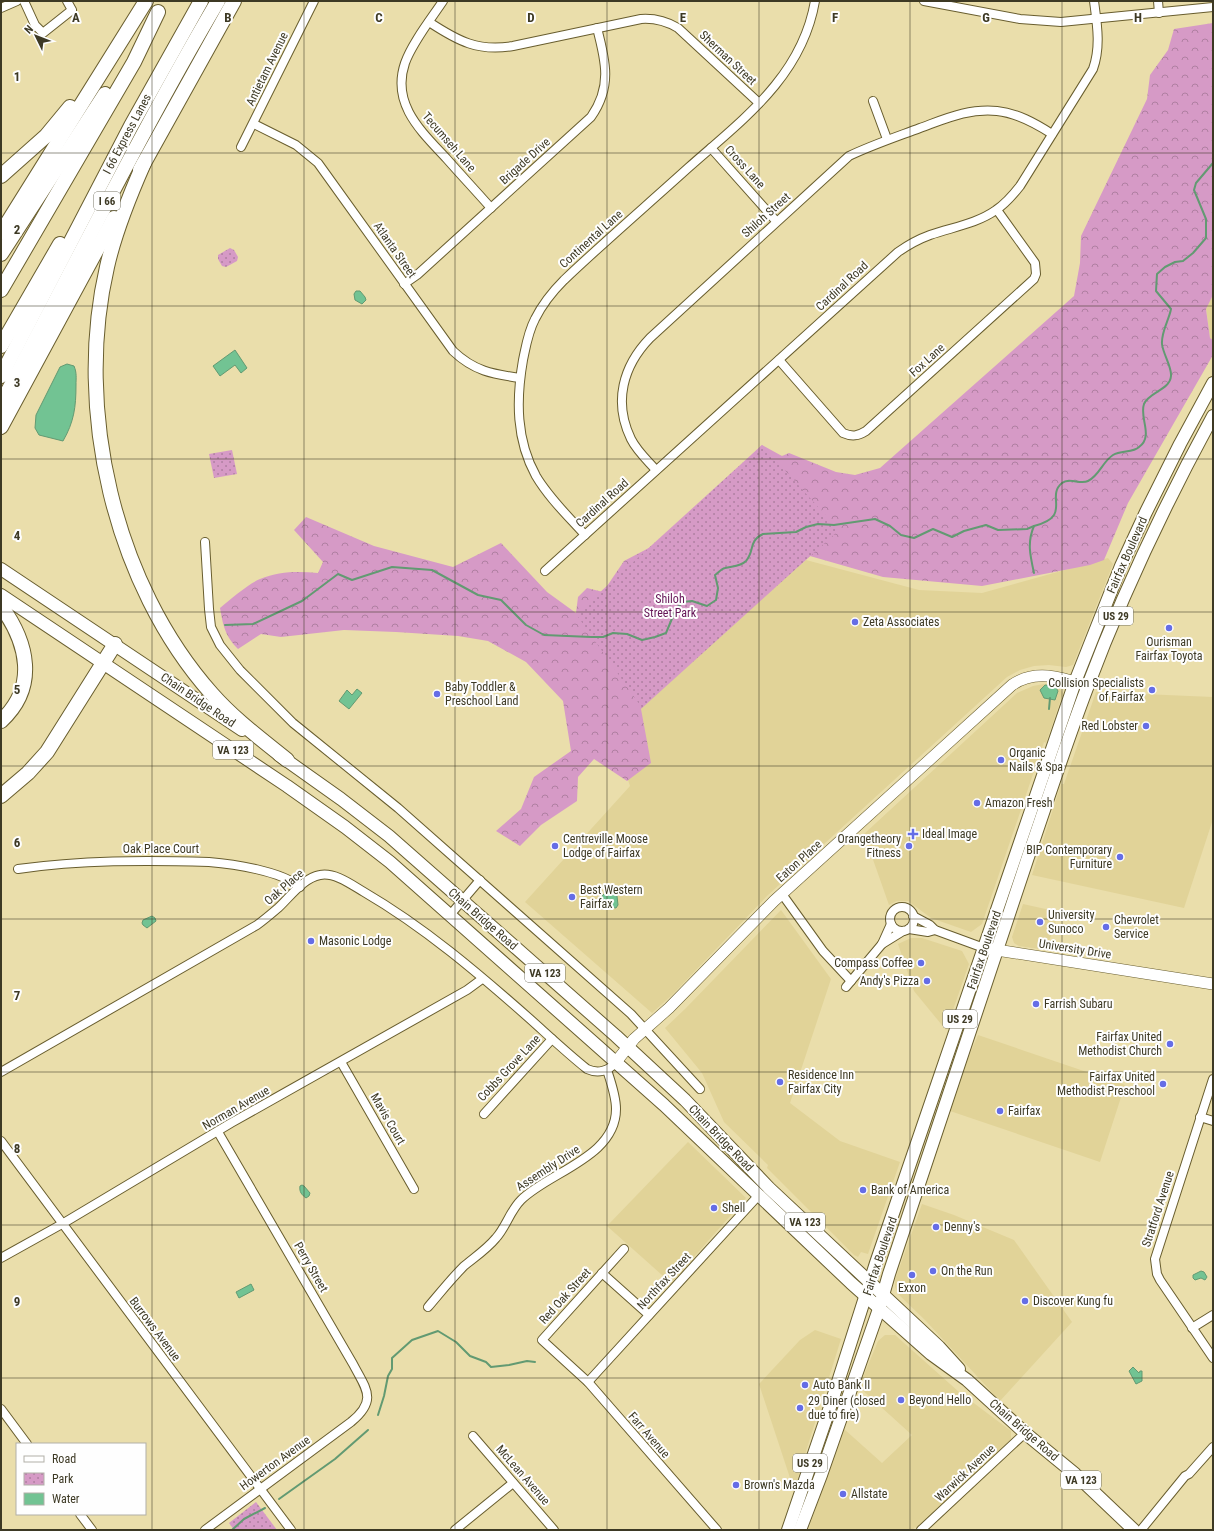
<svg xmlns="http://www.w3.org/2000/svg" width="1214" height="1531" font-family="'Roboto Condensed',sans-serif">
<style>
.built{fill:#e1d398}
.forest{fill:url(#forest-crowns)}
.park{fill:url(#park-dots)}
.water{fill:#72c393;stroke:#629a72}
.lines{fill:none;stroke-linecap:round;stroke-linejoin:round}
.stream{stroke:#629a72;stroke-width:2}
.street-casing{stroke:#685d2e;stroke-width:10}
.secondary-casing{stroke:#685d2e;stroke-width:12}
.primary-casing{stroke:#685d2e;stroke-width:14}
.highway-casing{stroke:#685d2e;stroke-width:16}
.street{stroke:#fff;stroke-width:8}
.secondary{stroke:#fff;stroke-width:11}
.primary{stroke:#fff;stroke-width:12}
.highway{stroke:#fff;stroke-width:14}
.grid{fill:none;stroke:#3d3924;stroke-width:1;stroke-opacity:0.55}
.poi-dot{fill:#656de6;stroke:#fefefe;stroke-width:1.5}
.labels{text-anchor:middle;stroke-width:4;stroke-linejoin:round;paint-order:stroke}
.shield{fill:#fefefe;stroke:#777465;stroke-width:1}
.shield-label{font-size:11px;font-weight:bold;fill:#3d3924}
.street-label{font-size:12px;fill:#3d3924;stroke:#fefefe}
.park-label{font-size:12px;fill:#641456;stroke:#fefefe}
.poi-label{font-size:12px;fill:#3d3924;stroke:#fefefe;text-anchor:start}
.grid-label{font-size:13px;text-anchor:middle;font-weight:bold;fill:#3d3924;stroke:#fefefe;stroke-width:4;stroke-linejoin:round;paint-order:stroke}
</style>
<defs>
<pattern id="forest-crowns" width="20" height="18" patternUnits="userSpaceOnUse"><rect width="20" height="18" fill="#d69ac6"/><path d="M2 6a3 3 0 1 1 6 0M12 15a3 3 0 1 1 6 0" fill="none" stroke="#af7fa1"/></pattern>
<pattern id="park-dots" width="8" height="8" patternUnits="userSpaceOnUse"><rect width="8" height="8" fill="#d69ac6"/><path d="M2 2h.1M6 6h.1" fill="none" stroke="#af7fa1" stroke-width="1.8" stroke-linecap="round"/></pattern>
</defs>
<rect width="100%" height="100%" fill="#eadeab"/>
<g class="built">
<path d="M1213,295V340L1210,338L1206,308Z"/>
<path d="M1108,558L1113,564L1073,665L1066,667L1049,665L1034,666L1020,670L1007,677L767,896L672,995L652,1013L525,902L630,786L611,729L806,560L919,590L982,593Z"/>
<path d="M1044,684L1058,686L1063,693L1046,743L1044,742L982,924L971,932L931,918L908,901H897L889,905L864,834L1017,693L1033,686Z"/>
<path d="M1096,692L1213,697V819L1184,908L1032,875L1061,784H1064Z"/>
<path d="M1023,904L1059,912L1046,950L1019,946L1014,943L1012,937Z"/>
<path d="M781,910L831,979L790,1103L840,1141L900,1162L868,1254L861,1252L858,1257L854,1255L767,1168L768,1165L724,1122L702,1073L665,1028L685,1009Z"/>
<path d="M911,938H922L962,951L969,964L946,1030L914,991L898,944Z"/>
<path d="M978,1035L1125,1085L1100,1162L950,1111L968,1058Z"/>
<path d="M688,1142L746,1198L671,1283L607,1226Z"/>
<path d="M922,1204L954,1215L1014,1240L1072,1322L1000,1401L925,1320L898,1294L895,1287V1280Z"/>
<path d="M815,1330L841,1339L794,1490L759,1384L800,1340Z"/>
<path d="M885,1335H895L959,1392L1011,1431V1439L918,1529L915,1527L912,1530H808L844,1429L882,1463L912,1435L859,1387L878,1341Z"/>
</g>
<path class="forest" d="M1213,23V295L1206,309L1210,338L1213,340V355L1128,503L1104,560L1090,565L982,586L883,577L810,556L655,692L641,709L651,763L627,781L594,759L578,777L577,801L541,825L520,846L496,831L521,809L534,777L571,751L563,701L526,662L488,641L458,636L396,632L344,630L281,637L261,634L238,649C225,636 223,625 220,608C231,599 248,584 260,579C279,571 299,571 318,573L323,562L294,530L306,517L374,546L453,567L501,543L547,592L576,613L578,597L587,588L603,592L624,561L664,540L762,445L782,456L789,453L836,472L855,475L880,468L1074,296L1080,263L1081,236L1147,99L1150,75L1168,50L1174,29Z"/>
<g class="park">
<path d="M230,248L234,250L238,257L237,261L226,267L222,266L218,259V255Z"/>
<path d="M762,445L839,530L642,708L576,614Z"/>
<path d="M232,450L237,474L214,478L209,454Z"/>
<path d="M256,1502L277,1530H234L229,1523Z"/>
</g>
<g class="water">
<path d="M356,291H360L365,297L366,300L362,304L355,300L354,294Z"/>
<path d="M235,350L247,368L241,373L235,365L220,376L213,366Z"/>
<path d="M67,364L74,366C77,373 76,378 76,385C76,407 74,422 63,441L39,435L35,428L36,415L60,367Z"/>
<path d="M1045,685L1055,686L1058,691L1055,700L1044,698L1040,690Z"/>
<path d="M357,689L362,693L349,709L339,701L347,690L352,695Z"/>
<path d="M605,893H614L617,896L618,905L616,908L610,907L601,899L602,896Z"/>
<path d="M152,916L155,918L156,921L147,928L143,925L142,923L143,920Z"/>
<path d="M302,1185L304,1186L310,1193L309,1196L306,1198C302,1195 299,1192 300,1186Z"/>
<path d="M1201,1271L1204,1272L1207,1277L1205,1280L1201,1278L1195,1280L1193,1278V1275Z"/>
<path d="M251,1284L254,1290L239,1298L236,1292Z"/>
<path d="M1133,1367L1139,1373L1140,1371H1142V1381L1136,1384L1129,1371Z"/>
</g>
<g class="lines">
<g class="stream">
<path d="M1034,573C1030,555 1027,542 1034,526C1073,516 1045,497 1062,483C1070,477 1080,485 1088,481C1099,476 1103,461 1113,455C1121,450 1133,453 1139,447C1154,436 1139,418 1144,404C1149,392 1170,390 1171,376C1172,367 1163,354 1162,344C1161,332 1169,320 1171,309L1156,291L1157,274L1165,267L1175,262L1183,261L1193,253L1206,238V219L1194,190L1196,183L1213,163"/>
<path d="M225,625L253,624L302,601L338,574L352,580L392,567L432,570L478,595L501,600L526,625L544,635L591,637H603L613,633L627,634L642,640L655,637L666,633L676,609L683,602L692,601L707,606L716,600L718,588L715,575C718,573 721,569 725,568C732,566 740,567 746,561C755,551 748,541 763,534L796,532L806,527L818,524L834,525L875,519L890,526L901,535L914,538L933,529L952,537L964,531L986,525L998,530L1027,529L1034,526"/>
<path d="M1049,709L1050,698"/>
<path d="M378,1415L384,1396L388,1376L392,1369V1358L412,1340L438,1331L456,1342L470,1356L486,1362L491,1367L509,1365L527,1361L535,1362"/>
<path d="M279,1499L335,1459L368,1430"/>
<path d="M232,1530L244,1519L265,1508"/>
</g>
<defs>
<g id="street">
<path d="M24,1L35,25L43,33L72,10L67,1"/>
<path d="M443,1C431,19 412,43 405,63C391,104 421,131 446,158C461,175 476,191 491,208"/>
<path d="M924,1L1020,19L1061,22L1213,7"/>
<path d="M1158,1L1159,13"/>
<path d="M1,8L17,1"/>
<path d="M429,22C458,41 478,52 513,46L641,19C655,18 666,21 678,28L759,103"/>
<path d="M873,101L887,139"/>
<path d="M254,124L296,145L318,163L453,351C474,371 492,374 520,378"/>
<path d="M241,147L314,1"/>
<path d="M711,148L776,221"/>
<path d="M404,284L417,275L591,117C612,87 606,62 597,28"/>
<path d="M779,360L843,433C852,437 858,436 866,431L1034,279L1036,274L1035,263L997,210"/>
<path d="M656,470C647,460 637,451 631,439C613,402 623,366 650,338L849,156C872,145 896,137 920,128C945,119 969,108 997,111C1017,113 1035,123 1052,134"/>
<path d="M585,535C568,516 549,498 536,476C516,440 516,400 523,360C526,346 528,332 535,319C542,305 552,292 564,280C604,242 646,206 688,168C742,120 802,77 815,1"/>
<path d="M205,542L209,609L211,627L220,645L240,670L293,723L398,808L631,1014L700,1089"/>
<path d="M545,571L898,252C908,245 919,239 930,235C953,227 976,224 996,210C1005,204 1013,195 1020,186L1093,69C1101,47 1097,24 1094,1"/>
<path d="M18,869C81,860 145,860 209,862C234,864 281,871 300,887"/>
<path d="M782,894L823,951L851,981L882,944L891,924"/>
<circle cx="902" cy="919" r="12"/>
<path d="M450,915L480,880"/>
<path d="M913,916L930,925L935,930L984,948"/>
<path d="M909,929L928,932L935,930"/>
<path d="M882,944L903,931"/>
<path d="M846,987L851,981"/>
<path d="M341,1062L414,1189"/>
<path d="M1,1072L257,925C264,920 271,914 278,908C290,897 303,878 320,875C335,872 352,885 364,892C424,927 478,973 530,1019C549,1036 567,1053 587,1069C598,1074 609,1071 616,1062"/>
<path d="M1213,1079L1155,1259L1157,1274L1160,1280L1213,1358"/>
<path d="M484,1114L552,1039"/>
<path d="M1200,1117L1213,1121"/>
<path d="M1,1141L291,1530"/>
<path d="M624,1249L542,1340L588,1382L717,1530"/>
<path d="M1,1258L62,1224L231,1123L467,990L482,979"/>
<path d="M602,1273L649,1315"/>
<path d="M428,1307C440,1293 451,1279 464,1266C475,1257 487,1249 496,1238C506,1227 510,1211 521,1200C549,1172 616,1157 616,1109C616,1096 611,1082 607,1070"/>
<path d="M1192,1328L1213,1315"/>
<path d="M588,1382L758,1196"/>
<path d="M1,1409L27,1444"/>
<path d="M473,1436L554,1530"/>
<path d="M80,1514L92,1530"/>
<path d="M205,1530L351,1422C378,1400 366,1389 353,1364L218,1132"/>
<path d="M455,1530L513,1483"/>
<path d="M921,1530L1025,1433"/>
<path d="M1141,1530L1185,1476L1189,1474L1213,1447"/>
</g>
<g id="secondary">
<path d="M984,948L1213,984"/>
<path d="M616,1062L634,1039L669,1008L774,901L1012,685C1036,668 1063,678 1088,686"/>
</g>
<g id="primary">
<path d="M1,569L242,730"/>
<path d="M1,595L287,786L345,827L390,862L664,1105L851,1283L931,1354L967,1380L1025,1433L1075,1474L1134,1530"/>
<path d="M279,755L341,799L389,836L616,1036L685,1100L769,1188L939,1347L959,1369"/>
<path d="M788,1530L830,1407L876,1263L1075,682L1121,566L1146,512L1180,444L1213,383"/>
<path d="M800,1530L821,1475L879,1309L889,1274C936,1135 982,994 1029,854C1048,799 1066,743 1087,688C1122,595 1165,504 1213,416"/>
</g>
<g id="highway">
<path d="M144,163C129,197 115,231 107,267C74,409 114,584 212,694C234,719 261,739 287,760"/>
<path d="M140,170L234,1"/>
<path d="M1,176L46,136L70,107"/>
<path d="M1,233L146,1"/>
<path d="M1,254L105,94"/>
<path d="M1,290L134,62L158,12"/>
<path d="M1,346L60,244"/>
<path d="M1,376L131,126L201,1"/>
<path d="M1,404C73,270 140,133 218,1"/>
<path d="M1,427L114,218"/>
<path d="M1,606C28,643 38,687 1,721"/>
<path d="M1,796L28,773L47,752L115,644"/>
</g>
</defs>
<use href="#street" class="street-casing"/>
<use href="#secondary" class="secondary-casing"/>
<use href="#primary" class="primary-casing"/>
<use href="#highway" class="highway-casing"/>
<use href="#street" class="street"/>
<use href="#secondary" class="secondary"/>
<use href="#primary" class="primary"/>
<use href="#highway" class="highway"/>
</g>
<path class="grid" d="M152,1V1530M304,1V1530M455,1V1530M607,1V1530M759,1V1530M910,1V1530M1062,1V1530M1,153H1213M1,306H1213M1,459H1213M1,612H1213M1,766H1213M1,919H1213M1,1072H1213M1,1225H1213M1,1378H1213"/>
<g class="poi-dot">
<circle cx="855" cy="622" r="4"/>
<circle cx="1169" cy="628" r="4"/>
<circle cx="1152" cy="690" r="4"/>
<circle cx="437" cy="694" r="4"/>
<circle cx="1146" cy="726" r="4"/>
<circle cx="1001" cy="760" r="4"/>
<circle cx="977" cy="803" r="4"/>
<path d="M911 828h4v4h4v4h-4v4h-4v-4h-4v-4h4z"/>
<circle cx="555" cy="846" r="4"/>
<circle cx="909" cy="846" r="4"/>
<circle cx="1120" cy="857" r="4"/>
<circle cx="572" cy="897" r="4"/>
<circle cx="1040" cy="922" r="4"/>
<circle cx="1106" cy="927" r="4"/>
<circle cx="311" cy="941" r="4"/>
<circle cx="921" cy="963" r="4"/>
<circle cx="927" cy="981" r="4"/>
<circle cx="1036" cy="1004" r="4"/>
<circle cx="1170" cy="1044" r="4"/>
<circle cx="780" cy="1082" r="4"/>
<circle cx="1163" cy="1084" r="4"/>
<circle cx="1000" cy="1111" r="4"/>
<circle cx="863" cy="1190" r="4"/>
<circle cx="714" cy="1208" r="4"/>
<circle cx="936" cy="1227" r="4"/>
<circle cx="933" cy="1271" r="4"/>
<circle cx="912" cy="1275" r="4"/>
<circle cx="1025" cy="1301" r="4"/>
<circle cx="805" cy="1385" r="4"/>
<circle cx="901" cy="1400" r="4"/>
<circle cx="800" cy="1408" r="4"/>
<circle cx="736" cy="1485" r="4"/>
<circle cx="843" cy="1494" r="4"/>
</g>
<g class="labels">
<g class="shield">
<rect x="94" y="192" width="26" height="18" rx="3"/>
<rect x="1099" y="607" width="34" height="18" rx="3"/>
<rect x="213" y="741" width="40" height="18" rx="3"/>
<rect x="525" y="964" width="40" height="18" rx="3"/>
<rect x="943" y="1010" width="34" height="18" rx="3"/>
<rect x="785" y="1213" width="40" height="18" rx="3"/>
<rect x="793" y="1454" width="34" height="18" rx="3"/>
<rect x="1061" y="1471" width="40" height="18" rx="3"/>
</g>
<g class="shield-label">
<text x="107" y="205">I 66</text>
<text x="1116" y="620">US 29</text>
<text x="233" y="754">VA 123</text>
<text x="545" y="977">VA 123</text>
<text x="960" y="1023">US 29</text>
<text x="805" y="1226">VA 123</text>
<text x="810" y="1467">US 29</text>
<text x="1081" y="1484">VA 123</text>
</g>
<g class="street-label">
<text transform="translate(728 58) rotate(43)" y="4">Sherman Street</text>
<text transform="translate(267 69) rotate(-64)" y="4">Antietam Avenue</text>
<text transform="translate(127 134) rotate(-62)" y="4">I 66 Express Lanes</text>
<text transform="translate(449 142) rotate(49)" y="4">Tecumseh Lane</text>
<text transform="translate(525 161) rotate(-42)" y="4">Brigade Drive</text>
<text transform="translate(745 167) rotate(48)" y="4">Cross Lane</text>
<text transform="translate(766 215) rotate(-42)" y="4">Shiloh Street</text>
<text transform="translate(591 239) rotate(-42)" y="4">Continental Lane</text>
<text transform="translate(395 250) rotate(55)" y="4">Atlanta Street</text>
<text transform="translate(842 286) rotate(-43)" y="4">Cardinal Road</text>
<text transform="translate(927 360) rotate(-42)" y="4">Fox Lane</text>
<text transform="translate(602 503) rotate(-42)" y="4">Cardinal Road</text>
<text transform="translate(1127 555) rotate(-66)" y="4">Fairfax Boulevard</text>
<text transform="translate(198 700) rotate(34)" y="4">Chain Bridge Road</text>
<text x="161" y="853">Oak Place Court</text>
<text transform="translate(799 861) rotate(-42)" y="4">Eaton Place</text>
<text transform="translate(284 887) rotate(-41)" y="4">Oak Place</text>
<text transform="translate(483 919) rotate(41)" y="4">Chain Bridge Road</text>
<text transform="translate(1075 949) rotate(9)" y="4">University Drive</text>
<text transform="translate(984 950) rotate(-71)" y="4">Fairfax Boulevard</text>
<text transform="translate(509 1068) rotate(-47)" y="4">Cobbs Grove Lane</text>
<text transform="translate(236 1108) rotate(-30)" y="4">Norman Avenue</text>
<text transform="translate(388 1119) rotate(60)" y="4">Mavis Court</text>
<text transform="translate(721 1138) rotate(46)" y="4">Chain Bridge Road</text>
<text transform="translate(548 1168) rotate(-33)" y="4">Assembly Drive</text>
<text transform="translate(1158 1209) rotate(-72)" y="4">Stratford Avenue</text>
<text transform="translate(880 1256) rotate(-71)" y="4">Fairfax Boulevard</text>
<text transform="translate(311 1267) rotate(60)" y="4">Perry Street</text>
<text transform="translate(664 1281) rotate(-47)" y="4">Northfax Street</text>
<text transform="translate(565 1296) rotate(-48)" y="4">Red Oak Street</text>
<text transform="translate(155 1329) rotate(53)" y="4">Burrows Avenue</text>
<text transform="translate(1024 1430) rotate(41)" y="4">Chain Bridge Road</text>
<text transform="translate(649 1435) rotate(49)" y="4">Farr Avenue</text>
<text transform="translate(275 1463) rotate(-36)" y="4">Howerton Avenue</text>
<text transform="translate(965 1473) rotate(-43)" y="4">Warwick Avenue</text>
<text transform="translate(523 1475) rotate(49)" y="4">McLean Avenue</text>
</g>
<g class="park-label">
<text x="670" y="603">Shiloh<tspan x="670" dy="14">Street Park</tspan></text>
</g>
<g class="poi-label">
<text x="863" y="626">Zeta Associates</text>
<text x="1169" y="646" text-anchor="middle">Ourisman<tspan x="1169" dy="14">Fairfax Toyota</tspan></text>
<text x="1144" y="687" text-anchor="end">Collision Specialists<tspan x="1144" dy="14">of Fairfax</tspan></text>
<text x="445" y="691">Baby Toddler &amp;<tspan x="445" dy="14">Preschool Land</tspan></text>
<text x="1138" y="730" text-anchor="end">Red Lobster</text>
<text x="1009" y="757">Organic<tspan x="1009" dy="14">Nails &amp; Spa</tspan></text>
<text x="985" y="807">Amazon Fresh</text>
<text x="922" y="838">Ideal Image</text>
<text x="563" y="843">Centreville Moose<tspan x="563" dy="14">Lodge of Fairfax</tspan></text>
<text x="901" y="843" text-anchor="end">Orangetheory<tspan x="901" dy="14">Fitness</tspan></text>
<text x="1112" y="854" text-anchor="end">BIP Contemporary<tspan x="1112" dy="14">Furniture</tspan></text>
<text x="580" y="894">Best Western<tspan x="580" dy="14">Fairfax</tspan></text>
<text x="1048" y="919">University<tspan x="1048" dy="14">Sunoco</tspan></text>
<text x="1114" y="924">Chevrolet<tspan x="1114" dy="14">Service</tspan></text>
<text x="319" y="945">Masonic Lodge</text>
<text x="913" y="967" text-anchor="end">Compass Coffee</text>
<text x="919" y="985" text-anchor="end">Andy's Pizza</text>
<text x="1044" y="1008">Farrish Subaru</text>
<text x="1162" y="1041" text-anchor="end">Fairfax United<tspan x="1162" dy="14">Methodist Church</tspan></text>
<text x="788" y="1079">Residence Inn<tspan x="788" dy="14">Fairfax City</tspan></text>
<text x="1155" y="1081" text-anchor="end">Fairfax United<tspan x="1155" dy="14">Methodist Preschool</tspan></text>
<text x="1008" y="1115">Fairfax</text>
<text x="871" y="1194">Bank of America</text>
<text x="722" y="1212">Shell</text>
<text x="944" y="1231">Denny's</text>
<text x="941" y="1275">On the Run</text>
<text x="912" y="1292" text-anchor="middle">Exxon</text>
<text x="1033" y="1305">Discover Kung fu</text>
<text x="813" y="1389">Auto Bank II</text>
<text x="909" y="1404">Beyond Hello</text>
<text x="808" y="1405">29 Diner (closed<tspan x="808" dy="14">due to fire)</tspan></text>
<text x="744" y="1489">Brown's Mazda</text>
<text x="851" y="1498">Allstate</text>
</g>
</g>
<g class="grid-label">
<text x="76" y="22">A</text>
<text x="228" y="22">B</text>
<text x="379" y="22">C</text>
<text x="531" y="22">D</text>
<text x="683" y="22">E</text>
<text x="835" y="22">F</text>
<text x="986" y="22">G</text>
<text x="1138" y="22">H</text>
<text x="17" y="81">1</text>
<text x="17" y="234">2</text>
<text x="17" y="387">3</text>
<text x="17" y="540">4</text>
<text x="17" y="694">5</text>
<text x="17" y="847">6</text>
<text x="17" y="1000">7</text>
<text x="17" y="1153">8</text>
<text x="17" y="1306">9</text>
</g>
<rect width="1214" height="1531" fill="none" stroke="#3d3924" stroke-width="4"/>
<rect x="16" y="1443" width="130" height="72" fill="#fefefe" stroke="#b1afa7"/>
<rect x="24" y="1456" width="20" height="6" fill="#ffffff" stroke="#b1afa7"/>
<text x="52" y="1463" font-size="12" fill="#3d3924">Road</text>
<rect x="24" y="1473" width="20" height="12" fill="url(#park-dots)" stroke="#b1afa7"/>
<text x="52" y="1483" font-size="12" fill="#3d3924">Park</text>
<rect x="24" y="1493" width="20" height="12" fill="#72c393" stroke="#b1afa7"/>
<text x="52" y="1503" font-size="12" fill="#3d3924">Water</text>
<g transform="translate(36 36) rotate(313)" stroke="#fefefe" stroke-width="3" paint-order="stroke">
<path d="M0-3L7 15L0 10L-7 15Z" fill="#3d3924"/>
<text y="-6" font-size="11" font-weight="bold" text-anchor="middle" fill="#3d3924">N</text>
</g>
</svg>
